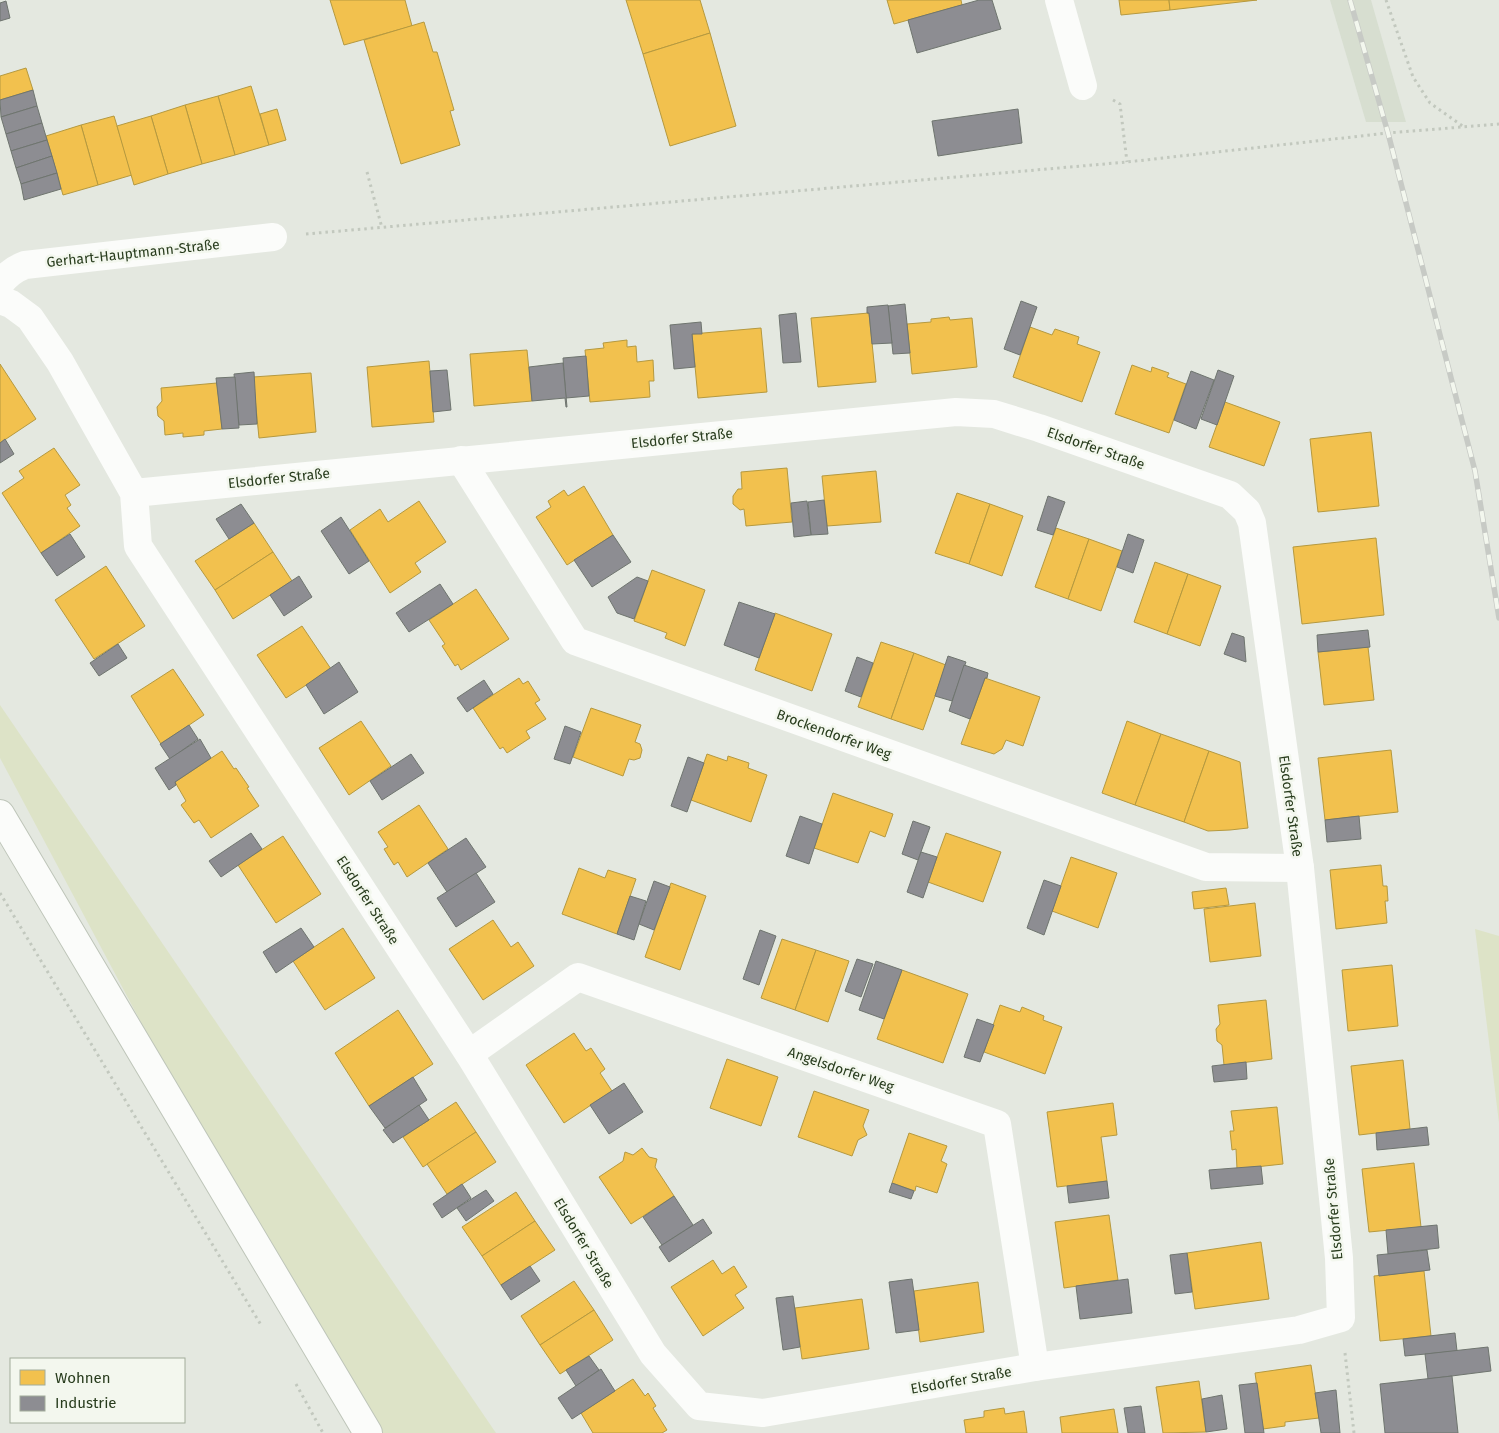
<svg xmlns="http://www.w3.org/2000/svg" width="1499" height="1433" font-family="'Fira Sans',sans-serif">
<style>
.built{fill:#d7ded0}
.green{fill:#dde3c7}
.homes{fill:#f2c14e;stroke:#b5993f}
.industry{fill:#8d8d92;stroke:#6f756f}
.lines{fill:none;stroke-linecap:round;stroke-linejoin:round}
.secondary-casing{stroke:#bec5b9;stroke-width:30}
.path{stroke:#c2c8be;stroke-width:3;stroke-dasharray:2.5 4;stroke-linecap:butt}
.street{stroke:#fbfcfa;stroke-width:28}
.secondary{stroke:#fbfcfa;stroke-width:28}
.rail-casing{stroke:#c7cac5;stroke-width:5.5}
.rail{stroke:#f3f7ee;stroke-width:4;stroke-dasharray:11;stroke-linecap:butt}
.labels{text-anchor:middle;stroke-width:5;stroke-linejoin:round;paint-order:stroke}
.street-label{font-size:14px;fill:#283c1d;stroke:#f3f7ee}
</style>
<rect width="100%" height="100%" fill="#e4e8e0"/>
<path class="built" d="M1330,0H1371L1406,122H1366Z"/>
<g class="green">
<path d="M0,705L496,1433H360L0,758Z"/>
<path d="M1475,929L1499,936V1123Z"/>
</g>
<g class="homes">
<path d="M330,0H405L412,26L344,45Z"/>
<path d="M626,0H700L710,33L643,54Z"/>
<path d="M887,0H961L962,5L894,24Z"/>
<path d="M1119,0H1169L1170,10L1121,15Z"/>
<path d="M1169,0H1257L1170,10Z"/>
<path d="M424,22L433,52H437L454,110L450,111L460,145L401,164L364,40Z"/>
<path d="M710,33L736,126L670,146L643,54Z"/>
<path d="M26,68L33,90L0,100V76Z"/>
<path d="M251,86L269,145L235,155L218,96Z"/>
<path d="M218,96L235,155L202,164L185,105Z"/>
<path d="M185,105L202,164L168,174L151,116Z"/>
<path d="M277,109L286,140L269,145L260,114Z"/>
<path d="M114,116L132,175L98,185L81,125Z"/>
<path d="M151,116L168,174L134,185L117,126Z"/>
<path d="M81,125L98,185L63,195L46,136Z"/>
<path d="M869,313L876,382L818,387L811,318Z"/>
<path d="M949,317L950,320L972,318L977,367L912,374L907,324L931,322V319Z"/>
<path d="M1030,327L1052,335L1055,329L1079,337L1077,344L1100,352L1082,402L1013,377Z"/>
<path d="M761,328L767,392L698,398L692,334Z"/>
<path d="M627,340V347L636,346L637,362L653,360L654,381H649L650,397L590,402L585,350L604,348L603,343Z"/>
<path d="M527,350L532,401L474,406L470,354Z"/>
<path d="M429,361L434,422L372,427L367,367Z"/>
<path d="M0,364L36,419L0,443Z"/>
<path d="M1132,365L1151,372L1152,367L1169,373L1167,377L1186,384L1169,433L1115,414Z"/>
<path d="M311,373L316,432L259,438L253,377Z"/>
<path d="M217,383L222,429L204,431V435L183,437V433L165,435L164,421L158,416L157,407L162,401L161,388Z"/>
<path d="M1225,402L1280,422L1264,466L1209,447Z"/>
<path d="M1371,432L1379,506L1318,512L1310,439Z"/>
<path d="M54,448L80,485L65,495L71,505L67,508L80,526L41,553L2,493L24,478L19,471Z"/>
<path d="M787,468L792,522L746,526L744,509L740,510L733,504V496L738,489H742L741,472Z"/>
<path d="M876,471L881,522L827,526L822,476Z"/>
<path d="M584,486L613,535L567,565L536,517L551,507L548,501L564,490L568,496Z"/>
<path d="M957,493L990,504L969,564L935,553Z"/>
<path d="M419,501L446,542L415,563L421,572L390,593L350,530L380,509L388,522Z"/>
<path d="M990,504L1023,516L1002,576L969,564Z"/>
<path d="M254,523L273,552L215,590L195,561Z"/>
<path d="M1056,528L1089,539L1068,599L1035,587Z"/>
<path d="M1376,538L1384,615L1302,624L1293,547Z"/>
<path d="M1089,539L1122,551L1101,611L1068,599Z"/>
<path d="M273,552L292,581L233,619L215,590Z"/>
<path d="M1155,562L1188,574L1167,634L1134,622Z"/>
<path d="M106,566L145,626L94,659L55,600Z"/>
<path d="M652,570L705,590L685,646L665,638L667,633L634,621Z"/>
<path d="M1188,574L1221,586L1200,646L1167,634Z"/>
<path d="M476,589L509,639L461,670L458,664L455,666L442,646L445,644L429,620Z"/>
<path d="M775,613L832,634L812,691L755,670Z"/>
<path d="M302,626L331,669L286,698L257,655Z"/>
<path d="M881,642L914,653L891,719L858,707Z"/>
<path d="M1368,647L1374,700L1324,705L1318,652Z"/>
<path d="M914,653L946,665L923,730L891,719Z"/>
<path d="M173,669L204,715L161,744L131,696Z"/>
<path d="M519,678L523,684L528,681L540,700L535,703L546,719L526,731L530,738L507,753L503,747L500,749L473,708Z"/>
<path d="M985,678L1040,697L1023,746L1006,740L1002,749L994,754L961,744Z"/>
<path d="M591,708L641,725L635,742L640,744L642,750L640,758L634,760L629,759L623,776L573,757Z"/>
<path d="M361,721L391,766L349,795L319,748Z"/>
<path d="M1127,721L1161,734L1135,805L1102,793Z"/>
<path d="M1161,734L1209,751L1184,822L1135,805Z"/>
<path d="M1391,750L1398,812L1325,820L1318,758Z"/>
<path d="M222,751L234,769L236,768L249,787L247,788L259,806L211,838L199,820L194,823L181,805L186,801L175,782Z"/>
<path d="M1209,751L1240,762L1248,828L1230,830L1208,831L1184,822Z"/>
<path d="M707,754L727,761L728,756L749,763L748,768L767,775L751,822L691,800Z"/>
<path d="M833,793L893,814L885,837L870,831L858,863L814,848Z"/>
<path d="M419,805L448,849L407,877L398,862L394,865L384,849L388,847L378,832Z"/>
<path d="M946,833L1001,852L983,902L928,882Z"/>
<path d="M283,836L321,894L276,923L238,865Z"/>
<path d="M1071,857L1117,873L1098,928L1052,911Z"/>
<path d="M1381,865L1383,886H1387L1388,901H1385L1387,923L1336,929L1330,870Z"/>
<path d="M579,868L605,878L608,870L636,879L617,934L562,914Z"/>
<path d="M671,883L706,896L680,970L645,957Z"/>
<path d="M1226,888L1229,905L1194,909L1192,892Z"/>
<path d="M1255,903L1261,956L1210,962L1204,909Z"/>
<path d="M493,920L511,947L518,942L534,966L483,1000L449,949Z"/>
<path d="M343,928L375,978L325,1010L293,961Z"/>
<path d="M782,939L816,950L795,1010L761,998Z"/>
<path d="M816,950L849,961L828,1022L795,1010Z"/>
<path d="M1392,965L1398,1026L1348,1031L1342,970Z"/>
<path d="M902,970L968,994L943,1063L877,1039Z"/>
<path d="M1266,1000L1272,1059L1224,1065L1222,1045L1217,1041L1216,1029L1220,1024L1218,1005Z"/>
<path d="M1000,1005L1020,1012L1022,1007L1044,1016L1043,1020L1062,1027L1045,1074L984,1052Z"/>
<path d="M398,1010L433,1064L369,1106L335,1053Z"/>
<path d="M574,1033L586,1051L591,1048L605,1069L600,1073L612,1091L564,1123L526,1065Z"/>
<path d="M727,1059L778,1077L761,1126L710,1108Z"/>
<path d="M1403,1060L1410,1129L1359,1135L1351,1066Z"/>
<path d="M814,1091L869,1110L863,1126L867,1135L858,1140L852,1156L798,1137Z"/>
<path d="M456,1102L476,1132L423,1167L403,1137Z"/>
<path d="M1113,1103L1117,1135L1101,1137L1107,1181L1057,1187L1047,1112Z"/>
<path d="M1277,1107L1283,1164L1237,1169L1236,1149L1232,1150L1230,1131H1234L1231,1111Z"/>
<path d="M476,1132L496,1162L447,1194L427,1164Z"/>
<path d="M909,1133L947,1146L941,1161L947,1164L937,1193L916,1186L915,1191L892,1183Z"/>
<path d="M642,1148L649,1157L657,1159L655,1167L674,1196L631,1224L599,1177L623,1161L625,1152L633,1155Z"/>
<path d="M1414,1163L1421,1227L1369,1232L1362,1169Z"/>
<path d="M516,1192L535,1221L482,1256L462,1227Z"/>
<path d="M1109,1215L1118,1280L1064,1288L1055,1222Z"/>
<path d="M535,1221L555,1250L501,1285L482,1256Z"/>
<path d="M1261,1242L1269,1299L1195,1309L1187,1253Z"/>
<path d="M713,1260L722,1274L734,1266L747,1287L735,1295L744,1308L703,1336L671,1287Z"/>
<path d="M1424,1271L1431,1336L1380,1341L1374,1276Z"/>
<path d="M574,1281L594,1310L540,1345L521,1316Z"/>
<path d="M978,1282L984,1332L920,1342L914,1291Z"/>
<path d="M862,1299L869,1349L802,1359L795,1308Z"/>
<path d="M594,1310L613,1340L560,1374L540,1345Z"/>
<path d="M1311,1365L1319,1418L1285,1422V1426L1263,1429L1255,1373Z"/>
<path d="M633,1379L645,1396L648,1393L656,1406L653,1408L667,1430L662,1433H593L581,1413Z"/>
<path d="M1199,1381L1206,1432L1163,1433L1156,1387Z"/>
<path d="M1004,1408L1005,1414L1024,1411L1027,1433H966L964,1420L984,1417V1411Z"/>
<path d="M1114,1409L1118,1433H1062L1060,1417Z"/>
</g>
<g class="industry">
<path d="M979,0H992L1001,29L917,53L908,20Z"/>
<path d="M6,1L10,18L0,21V3Z"/>
<path d="M33,90L37,106L1,117L0,100Z"/>
<path d="M37,106L42,123L6,134L1,117Z"/>
<path d="M1018,109L1022,143L938,156L932,121Z"/>
<path d="M42,123L47,140L11,151L6,134Z"/>
<path d="M47,140L52,156L16,168L11,151Z"/>
<path d="M52,156L57,173L21,184L16,168Z"/>
<path d="M57,173L61,189L24,200L21,184Z"/>
<path d="M1021,301L1037,307L1020,355L1004,349Z"/>
<path d="M905,304L910,353L893,354L888,306Z"/>
<path d="M888,305L892,343L872,344L869,313H867V307Z"/>
<path d="M796,313L801,362L783,363L779,315Z"/>
<path d="M701,322L702,334H692L695,367L674,369L670,325Z"/>
<path d="M586,356L589,396L566,398L563,358Z"/>
<path d="M563,363L567,407H566L565,398L532,401L529,367Z"/>
<path d="M447,370L451,410L433,412L430,371Z"/>
<path d="M1218,370L1234,376L1217,425L1201,419Z"/>
<path d="M1191,371L1214,380L1196,429L1174,420Z"/>
<path d="M254,372L257,424L239,425L234,374Z"/>
<path d="M235,377L239,428L222,429L216,378Z"/>
<path d="M5,439L14,454L0,463V443Z"/>
<path d="M1048,496L1065,502L1053,535L1037,530Z"/>
<path d="M824,500L828,534L811,535L808,502Z"/>
<path d="M807,501L811,535L794,537L791,503Z"/>
<path d="M241,504L254,523L229,539L216,519Z"/>
<path d="M341,517L369,561L349,574L321,531Z"/>
<path d="M70,534L85,557L57,576L41,553Z"/>
<path d="M1128,534L1144,540L1133,573L1117,567Z"/>
<path d="M613,535L631,562L592,587L574,560Z"/>
<path d="M299,576L312,597L284,616L270,595Z"/>
<path d="M637,577L648,581L634,619L617,613L608,597Z"/>
<path d="M440,584L453,604L409,632L396,613Z"/>
<path d="M739,602L775,614L759,658L724,645Z"/>
<path d="M1368,630L1370,647L1318,652L1317,635Z"/>
<path d="M1232,633L1244,637L1246,662L1224,654Z"/>
<path d="M118,644L127,658L99,676L90,663Z"/>
<path d="M948,656L966,662L952,701L935,696Z"/>
<path d="M857,657L873,663L861,697L845,691Z"/>
<path d="M339,662L358,692L324,714L306,685Z"/>
<path d="M964,665L988,673L987,678H985L970,719L949,711Z"/>
<path d="M484,680L493,694L467,712L457,698Z"/>
<path d="M189,725L198,739L170,759L160,744Z"/>
<path d="M565,726L581,732L570,764L554,759Z"/>
<path d="M200,739L211,758L175,782L176,785L169,790L155,768Z"/>
<path d="M411,754L424,773L382,800L370,781Z"/>
<path d="M688,757L704,763L687,812L671,806Z"/>
<path d="M800,816L822,824L809,864L786,856Z"/>
<path d="M1359,816L1361,839L1327,842L1325,820Z"/>
<path d="M913,821L930,827L918,860L902,854Z"/>
<path d="M251,833L262,849L221,877L209,861Z"/>
<path d="M466,838L486,867L447,892L428,863Z"/>
<path d="M921,852L937,857L923,898L907,892Z"/>
<path d="M476,873L495,902L456,927L437,898Z"/>
<path d="M1044,880L1061,886L1044,935L1027,928Z"/>
<path d="M654,881L670,887L654,930L639,924Z"/>
<path d="M630,896L646,901L634,940L617,934Z"/>
<path d="M301,928L314,947L276,973L263,952Z"/>
<path d="M760,930L776,936L759,985L743,979Z"/>
<path d="M857,959L873,964L861,997L845,991Z"/>
<path d="M876,961L902,970L884,1019L859,1010Z"/>
<path d="M977,1019L994,1025L980,1062L964,1057Z"/>
<path d="M1246,1062L1247,1079L1214,1082L1212,1066Z"/>
<path d="M413,1077L427,1100L385,1128L369,1106Z"/>
<path d="M624,1083L643,1112L609,1134L590,1105Z"/>
<path d="M419,1105L429,1120L393,1143L383,1130Z"/>
<path d="M1427,1127L1429,1145L1377,1150L1376,1133Z"/>
<path d="M1261,1166L1263,1184L1211,1189L1209,1170Z"/>
<path d="M1107,1181L1109,1198L1069,1203L1067,1186Z"/>
<path d="M892,1183L914,1191L911,1199L889,1192Z"/>
<path d="M462,1184L471,1198L442,1218L433,1204Z"/>
<path d="M486,1190L494,1201L466,1221L457,1208Z"/>
<path d="M674,1196L693,1225L662,1245L643,1217Z"/>
<path d="M703,1219L712,1233L669,1262L659,1247Z"/>
<path d="M1437,1225L1439,1248L1388,1254L1386,1230Z"/>
<path d="M1427,1250L1430,1270L1379,1276L1377,1255Z"/>
<path d="M1187,1253L1192,1292L1175,1294L1170,1255Z"/>
<path d="M530,1266L540,1281L511,1300L501,1285Z"/>
<path d="M912,1279L919,1330L896,1333L889,1282Z"/>
<path d="M1128,1279L1132,1313L1080,1319L1076,1286Z"/>
<path d="M793,1296L800,1347L783,1350L776,1298Z"/>
<path d="M1455,1333L1457,1351L1405,1356L1403,1339Z"/>
<path d="M1488,1347L1491,1371L1428,1379L1425,1354Z"/>
<path d="M589,1356L599,1370L576,1386L566,1370Z"/>
<path d="M601,1369L615,1391L572,1419L558,1398Z"/>
<path d="M1452,1376L1458,1433H1385L1380,1384Z"/>
<path d="M1257,1383L1264,1433H1245L1239,1385Z"/>
<path d="M1336,1390L1340,1433H1321L1315,1393Z"/>
<path d="M1222,1395L1227,1429L1206,1432L1202,1399Z"/>
<path d="M1141,1406L1145,1433H1128L1124,1408Z"/>
</g>
<g class="lines">
<defs>
<path id="secondary" d="M0,814L368,1433"/>
</defs>
<use href="#secondary" class="secondary-casing"/>
<g class="path">
<path d="M1386,0L1413,77L1430,103L1464,127"/>
<path d="M1113,100L1120,104L1127,162"/>
<path d="M367,172L382,228"/>
<path d="M306,234L1127,162L1388,133L1499,124"/>
<path d="M0,893L261,1325"/>
<path d="M1345,1353L1354,1433"/>
<path d="M296,1384L323,1433"/>
</g>
<g class="street">
<path d="M1059,0L1083,86"/>
<path d="M0,284C7,274 14,269 25,265L273,237"/>
<path d="M0,300L11,304L30,318L60,362L134,493L138,546L469,1054L653,1354L699,1406L763,1413L1035,1367L1299,1330L1341,1318L1339,1258L1300,868L1252,523L1247,511L1230,495L1039,428L994,414L956,412L134,493"/>
<path d="M461,460L575,641L1206,867L1300,868"/>
<path d="M469,1054L578,977L997,1124L1035,1367"/>
</g>
<use href="#secondary" class="secondary"/>
<defs>
<path id="rail" d="M1350,0L1388,133L1475,471L1499,618"/>
</defs>
<use href="#rail" class="rail-casing"/>
<use href="#rail" class="rail"/>
</g>
<g class="labels">
<g class="street-label">
<text transform="translate(133 253) rotate(-6)" y="5">Gerhart-Hauptmann-Straße</text>
<text transform="translate(682 438) rotate(-6)" y="5">Elsdorfer Straße</text>
<text transform="translate(1096 448) rotate(19)" y="5">Elsdorfer Straße</text>
<text transform="translate(279 478) rotate(-6)" y="5">Elsdorfer Straße</text>
<text transform="translate(834 734) rotate(20)" y="5">Brockendorfer Weg</text>
<text transform="translate(1291 806) rotate(82)" y="5">Elsdorfer Straße</text>
<text transform="translate(368 900) rotate(57)" y="5">Elsdorfer Straße</text>
<text transform="translate(841 1069) rotate(19)" y="5">Angelsdorfer Weg</text>
<text transform="translate(1333 1209) rotate(-95)" y="5">Elsdorfer Straße</text>
<text transform="translate(584 1243) rotate(59)" y="5">Elsdorfer Straße</text>
<text transform="translate(961 1380) rotate(-10)" y="5">Elsdorfer Straße</text>
</g>
</g>
<rect x="10" y="1358" width="175" height="65" fill="#f3f7ee" stroke="#a2ac9a"/>
<rect x="20" y="1370" width="25" height="15" fill="#f2c14e" stroke="#a2ac9a"/>
<text x="55" y="1383" font-size="15" fill="#283c1d">Wohnen</text>
<rect x="20" y="1396" width="25" height="15" fill="#8d8d92" stroke="#a2ac9a"/>
<text x="55" y="1408" font-size="15" fill="#283c1d">Industrie</text>
</svg>
